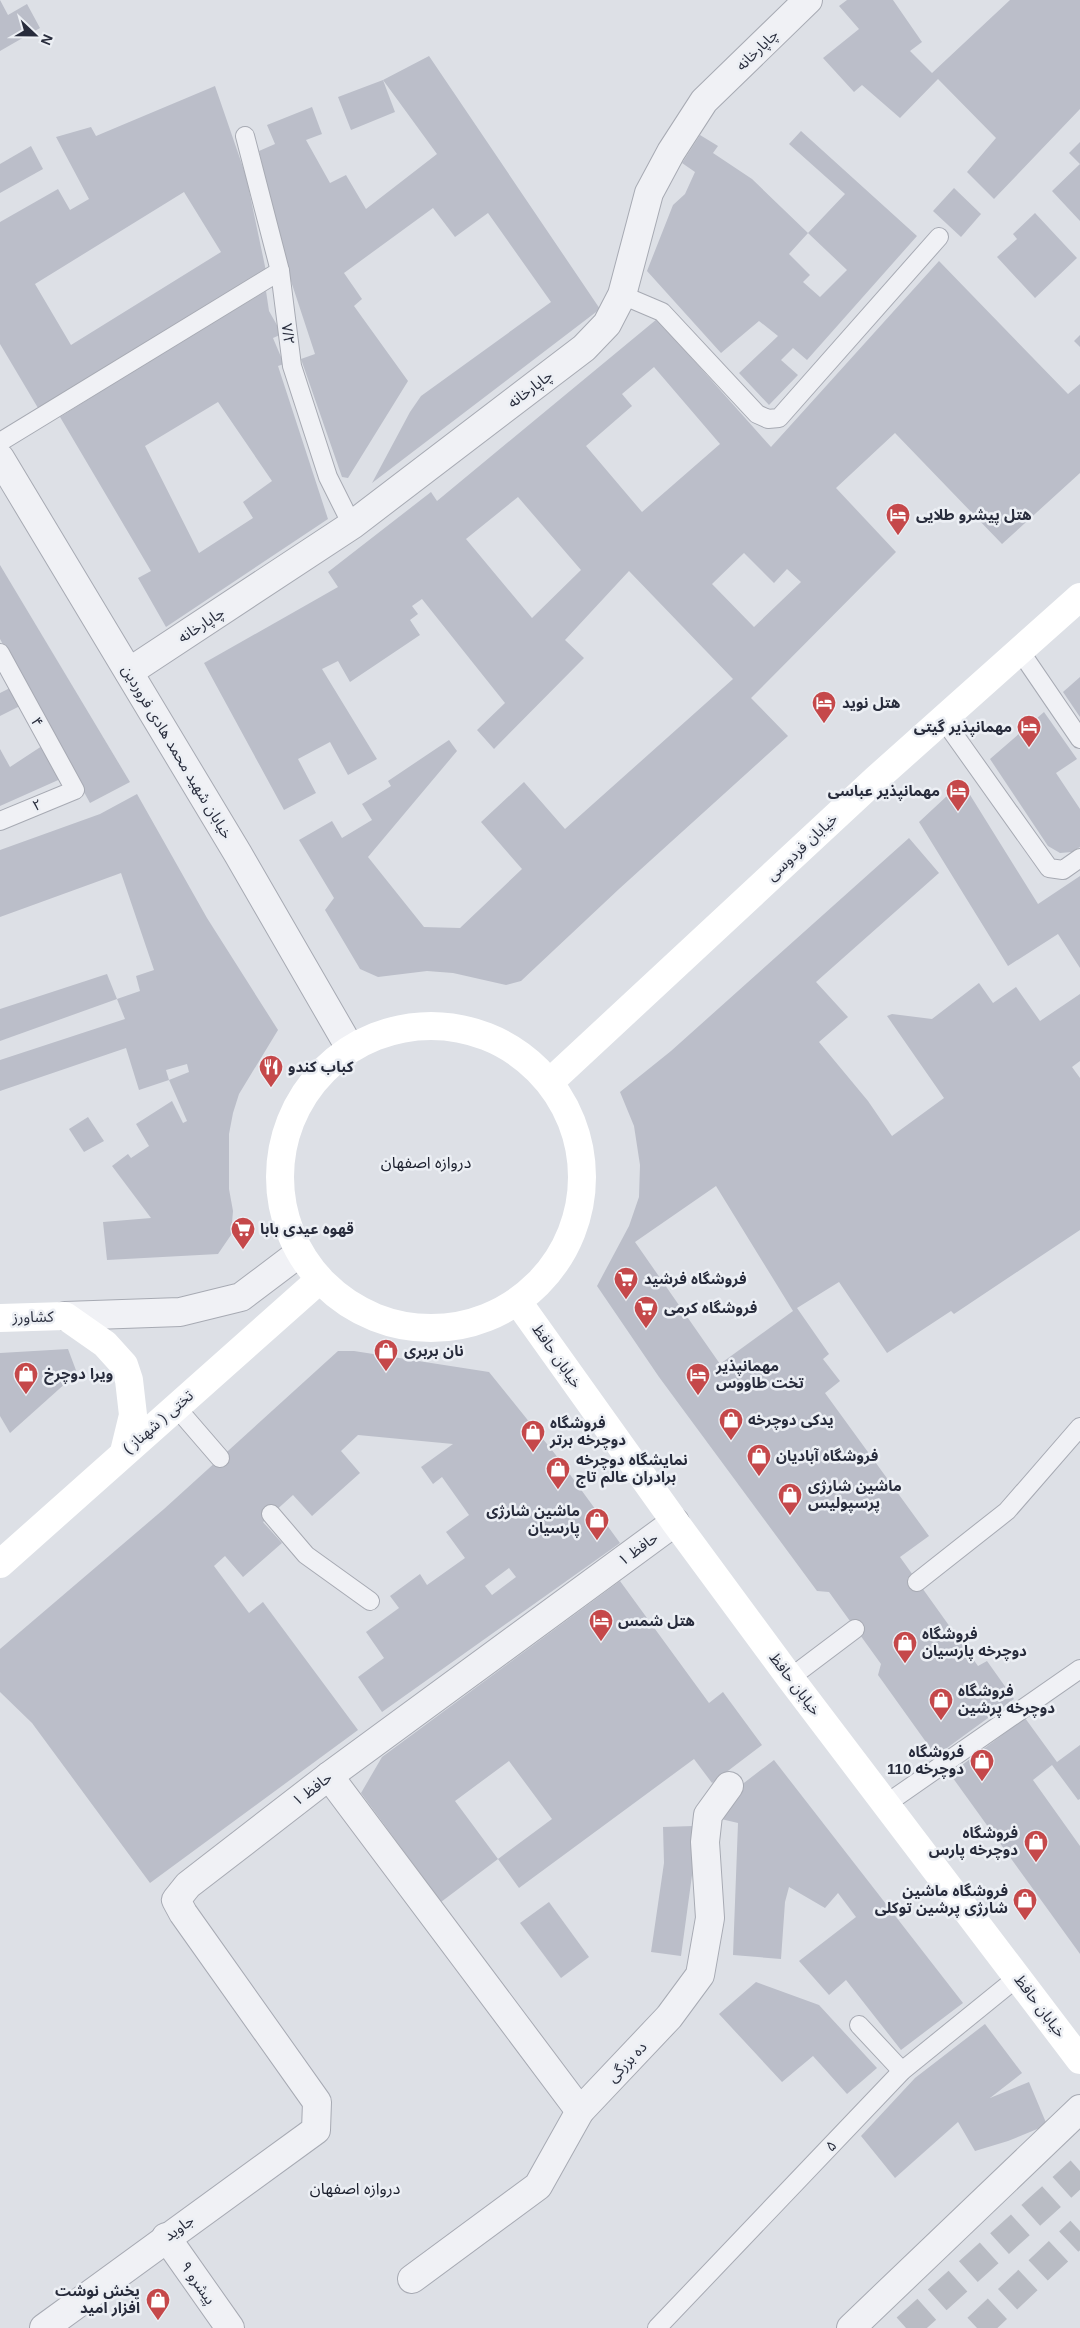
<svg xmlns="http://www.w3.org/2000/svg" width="1080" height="2328" font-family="Helvetica,'Noto Sans Arabic',sans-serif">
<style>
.building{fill:#bbbec9;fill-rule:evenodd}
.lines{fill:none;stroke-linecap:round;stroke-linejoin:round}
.secondary-tunnel{stroke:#b9bcc4;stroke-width:28;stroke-dasharray:28 14;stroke-linecap:butt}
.lane-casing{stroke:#a7aab3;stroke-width:20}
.street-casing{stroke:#a7aab3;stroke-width:30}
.lane{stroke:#f0f1f5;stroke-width:18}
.street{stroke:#f0f1f5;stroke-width:28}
.secondary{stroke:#fff;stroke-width:28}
.labels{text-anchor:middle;stroke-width:5;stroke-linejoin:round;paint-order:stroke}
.street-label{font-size:15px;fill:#282c3c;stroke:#eceff4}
.poi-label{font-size:15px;font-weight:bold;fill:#282c3c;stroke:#eceff4;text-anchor:start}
.neighbourhood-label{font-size:16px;fill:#1a1e2c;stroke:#eceff4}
</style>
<rect width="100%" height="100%" fill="#dde0e6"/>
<g class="building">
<path d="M0,0L8,15L27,4L40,28L0,51Z"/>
<path d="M847,0H893L922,42L910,51L932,73L1010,0H1080V109L994,199L967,172L996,138L938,79L900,118L862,85L854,92L823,58L859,29L839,6Z"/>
<path d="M429,56L600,309L372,483L410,412L421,396L551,302L488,213L455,237L433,208L344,273L362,299L354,306L408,381L348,478L342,477L301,359L315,354L287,269L259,151L275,144L267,125L312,107L322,134L306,140L330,183L346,175L366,209L437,154L383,80L395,112L351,130L338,97L383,80Z"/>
<path d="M215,86L246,176L266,271L38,408L0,344V222L58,189L70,210L89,199L56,137L91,127L96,136ZM184,192L221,252L71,345L35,284Z"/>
<path d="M801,131L917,236L807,360L793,348L781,360L798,375L769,405L739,373L778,336L759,321L721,353L647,271L673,205L685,194L695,172L682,163L700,135L718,146L713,153L752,179L808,233L789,254L810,275L803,282L820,297L847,270L808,233L845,194L789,144Z"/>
<path d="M1080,142V221L1052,191L1080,164L1069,153Z"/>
<path d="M31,146L43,169L0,193V164Z"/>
<path d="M954,188L981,214L961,237L933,211Z"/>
<path d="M1035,213L1077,258L1035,298L997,257L1017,239L1013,234Z"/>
<path d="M939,261L1068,394L1080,384V473L1002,544L895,433L836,488L896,552L751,698L788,736L619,889L521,981L506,985L453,973L427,971L378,977L360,969L325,910L334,898L299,840L332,821L342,838L372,820L362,804L391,786L388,781L449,740L457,751L368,857L424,927L460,928L522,869L481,822L524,782L565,829L733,679L629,571L565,640L584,658L494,749L477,730L505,703L422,599L412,606L418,614L410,620L420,635L350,682L338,661L322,669L377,759L348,775L330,742L298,759L316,793L284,810L204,663L338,587L328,572L431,492L437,501L657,319L771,447ZM654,367L720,444L642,512L586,446L632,406L622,394ZM518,497L581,570L532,618L466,539ZM744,553L774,583L787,569L801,582L754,627L712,584Z"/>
<path d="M266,291L269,311L282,334L273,338L284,364L278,366L328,519L166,627L138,578L151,571L60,417L176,344ZM218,402L272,481L243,502L253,518L199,553L145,446Z"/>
<path d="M1080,335V347L1074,341Z"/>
<path d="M0,565L130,782L90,803L0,639Z"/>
<path d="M1080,677V717L1063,692Z"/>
<path d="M12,687L22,705L0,716V693Z"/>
<path d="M1044,712L1077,759L1056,773L1080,809V847L1072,852L1060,853L1048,846L990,759Z"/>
<path d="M45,744L65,777L0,806V749L10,767Z"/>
<path d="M962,782L1038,904L1080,876V968L1058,934L1008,966L919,822Z"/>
<path d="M137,794L207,918L278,1030L239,1094L233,1113L229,1134V1189L233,1211L231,1235L218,1254L107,1260L103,1222L151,1218L112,1166L128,1154L131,1158L149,1146L136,1124L172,1101L183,1123L187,1121L169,1080L189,1072L187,1064L166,1070L169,1080L139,1090L126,1048L0,1091V1060L125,1019L117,999L140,991L136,976L154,970L121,873L0,917V850L100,814Z"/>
<path d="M909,838L939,873L816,982L848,1017L819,1042L868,1101L892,1136L944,1098L887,1016L892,1014L932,1019L979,983L993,1003L1016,987L1040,1021L1080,994V1061L1072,1067L1080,1078V1230L954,1314L951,1311L887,1353L839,1282L797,1308L829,1354L823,1359L840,1381L825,1393L929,1536L900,1557L978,1666L987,1661L1014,1699L936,1756L878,1675L881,1664L829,1592L817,1591L659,1377L597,1286L629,1226L639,1197L640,1165L634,1126L620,1092L671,1051ZM716,1186L793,1311L720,1364L635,1242Z"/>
<path d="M107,974L117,999L0,1041V1009Z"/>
<path d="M88,1117L104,1141L84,1152L69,1129Z"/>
<path d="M68,1349L77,1373L10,1433L0,1416V1353Z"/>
<path d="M338,1351H354L489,1372L555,1454L620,1543L382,1712L358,1677L384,1658L366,1632L399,1608L390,1596L420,1574L427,1585L465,1558L446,1532L469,1515L442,1477L433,1484L421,1467L453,1444L358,1435L341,1451L360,1473L312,1516L293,1495L263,1522L282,1543L243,1577L225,1556L214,1566L249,1613L263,1602L358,1730L150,1883L32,1723L0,1692V1649L164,1509ZM509,1568L516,1577L492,1595L485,1586Z"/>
<path d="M620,1581L709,1703L723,1692L762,1745L712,1783L694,1759L519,1888L498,1859L552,1819L509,1761L455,1801L498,1859L441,1902L361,1793L382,1757Z"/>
<path d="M1025,1718L1057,1762L1080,1745V1799L1078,1800L1052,1765L1033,1780L1080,1846V1954L950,1774Z"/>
<path d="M774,1760L963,2003L901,2050L846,1980L829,1995L799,1961L856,1917L838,1893L825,1908L789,1887L785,1902L781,1959L733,1955L738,1823L721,1819L732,1792Z"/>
<path d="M693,1826V1868L681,1956L651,1952L664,1863L663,1827Z"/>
<path d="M549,1902L589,1957L561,1978L520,1923Z"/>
<path d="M756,1982L819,2005L877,2068L847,2094L813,2056L782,2082L719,2014Z"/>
<path d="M985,2024L1022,2073L990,2098L1029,2082L1047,2125L1008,2141L975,2151L958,2122L895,2178L861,2136L915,2078Z"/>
</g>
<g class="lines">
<g class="secondary-tunnel">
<path d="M906,2328L1080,2171"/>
<path d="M977,2328L1080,2231"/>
</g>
<defs>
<g id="lane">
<path d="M245,136L280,271L292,366L328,477L352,525"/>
<path d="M622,295L662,312L757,414L768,419L779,418L939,237"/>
<path d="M0,442L280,271"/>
<path d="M1020,651L1080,739"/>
<path d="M0,653L75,790L0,821"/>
<path d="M943,719L1049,868L1063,870L1080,858"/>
<path d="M176,1407L220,1458"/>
<path d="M271,1514L306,1555L370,1601"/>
<path d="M917,1582L1007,1511L1080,1427"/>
<path d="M790,1678L855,1629"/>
<path d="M886,1804L1080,1669"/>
<path d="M859,2025L902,2071"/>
<path d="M657,2328L902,2071L1018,1977"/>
</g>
<g id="street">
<path d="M0,458L238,854L350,1048"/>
<path d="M129,672L352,525L584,348L607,324L622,295L649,193L671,152L704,101L808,0"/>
<path d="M65,1316L180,1312L241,1297L298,1254"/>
<path d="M329,1776L580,2111"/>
<path d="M166,2237L230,2328"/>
<path d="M412,2279L538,2186L580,2111L669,2017L700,1975L710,1918L705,1842L708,1815L729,1786"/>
<path d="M44,2328L316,2130L317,2102L183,1913L176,1900L188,1885L329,1776L675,1522"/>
<path d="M851,2328L1080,2109"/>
</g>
</defs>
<use href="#lane" class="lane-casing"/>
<use href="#street" class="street-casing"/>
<use href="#lane" class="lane"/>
<use href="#street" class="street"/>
<g class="secondary">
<circle cx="431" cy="1177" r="151"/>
<path d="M550,1082L876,779L1080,597"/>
<path d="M518,1302L675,1522L790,1678L1080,2060"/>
<path d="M0,1318L65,1316L105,1344L124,1365L129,1380L133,1415L124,1452"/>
<path d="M0,1564L317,1282"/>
</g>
</g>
<defs>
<symbol id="hotel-pin" viewBox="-11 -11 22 30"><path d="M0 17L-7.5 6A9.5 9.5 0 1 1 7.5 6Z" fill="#c5484a" stroke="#eceff4"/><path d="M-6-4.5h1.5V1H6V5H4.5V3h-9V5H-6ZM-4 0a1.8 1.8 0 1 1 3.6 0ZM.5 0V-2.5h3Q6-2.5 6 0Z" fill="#fff"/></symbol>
<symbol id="restaurant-pin" viewBox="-11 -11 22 30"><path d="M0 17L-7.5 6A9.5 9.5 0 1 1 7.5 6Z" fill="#c5484a" stroke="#eceff4"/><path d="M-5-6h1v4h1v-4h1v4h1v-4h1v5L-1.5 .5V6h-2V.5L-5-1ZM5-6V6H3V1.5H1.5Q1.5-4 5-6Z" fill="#fff"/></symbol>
<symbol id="supermarket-pin" viewBox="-11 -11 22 30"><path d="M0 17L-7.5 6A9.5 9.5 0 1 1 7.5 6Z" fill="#c5484a" stroke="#eceff4"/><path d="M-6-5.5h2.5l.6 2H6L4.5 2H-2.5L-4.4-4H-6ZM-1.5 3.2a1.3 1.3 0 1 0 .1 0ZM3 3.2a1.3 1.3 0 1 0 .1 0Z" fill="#fff"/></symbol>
<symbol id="shop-pin" viewBox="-11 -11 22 30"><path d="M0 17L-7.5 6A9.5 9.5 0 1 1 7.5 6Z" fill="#c5484a" stroke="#eceff4"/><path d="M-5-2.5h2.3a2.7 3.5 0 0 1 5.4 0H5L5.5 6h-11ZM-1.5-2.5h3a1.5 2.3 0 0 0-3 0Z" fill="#fff"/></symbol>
</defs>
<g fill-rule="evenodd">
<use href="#hotel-pin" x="884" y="501" width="28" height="38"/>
<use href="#hotel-pin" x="810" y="689" width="28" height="38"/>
<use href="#hotel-pin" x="1015" y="713" width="28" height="38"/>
<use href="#hotel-pin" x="944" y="777" width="28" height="38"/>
<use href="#restaurant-pin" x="257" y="1053" width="28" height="38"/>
<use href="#supermarket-pin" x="229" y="1215" width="28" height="38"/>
<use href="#supermarket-pin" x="612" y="1265" width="28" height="38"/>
<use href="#supermarket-pin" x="632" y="1294" width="28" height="38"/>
<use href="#shop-pin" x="372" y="1337" width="28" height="38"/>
<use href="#shop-pin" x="12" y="1360" width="28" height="38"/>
<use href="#hotel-pin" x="684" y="1361" width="28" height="38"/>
<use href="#shop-pin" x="717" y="1406" width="28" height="38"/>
<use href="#shop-pin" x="519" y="1418" width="28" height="38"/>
<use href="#shop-pin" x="745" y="1442" width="28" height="38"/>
<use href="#shop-pin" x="544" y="1455" width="28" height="38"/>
<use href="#shop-pin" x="776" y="1481" width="28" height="38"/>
<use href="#shop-pin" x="583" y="1506" width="28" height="38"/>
<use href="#hotel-pin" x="587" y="1607" width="28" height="38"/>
<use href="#shop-pin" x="891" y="1629" width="28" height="38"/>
<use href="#shop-pin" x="927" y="1686" width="28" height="38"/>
<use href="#shop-pin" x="968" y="1747" width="28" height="38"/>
<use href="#shop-pin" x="1022" y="1828" width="28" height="38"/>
<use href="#shop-pin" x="1011" y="1886" width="28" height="38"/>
<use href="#shop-pin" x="144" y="2286" width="28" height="38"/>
</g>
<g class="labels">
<g class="street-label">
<text transform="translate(757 50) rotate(-44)" y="5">چاپارخانه</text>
<text transform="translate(288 334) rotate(82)" y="5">۷/۲</text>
<text transform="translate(530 389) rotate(-37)" y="5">چاپارخانه</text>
<text transform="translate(201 625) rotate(-33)" y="5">چاپارخانه</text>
<text transform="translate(37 722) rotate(61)" y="5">۴</text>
<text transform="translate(177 752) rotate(59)" y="5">خیابان شهید محمد هادی فروردین</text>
<text transform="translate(37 805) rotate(-22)" y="5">۲</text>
<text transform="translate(802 847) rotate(-43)" y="5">خیابان فردوسی</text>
<text transform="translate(33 1317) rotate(-1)" y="5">کشاورز</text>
<text transform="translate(557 1356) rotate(55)" y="5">خیابان حافظ</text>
<text transform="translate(158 1422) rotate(-41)" y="5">تختی ( شهناز )</text>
<text transform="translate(638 1549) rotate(-36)" y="5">حافظ ۱</text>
<text transform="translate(795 1684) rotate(53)" y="5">خیابان حافظ</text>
<text transform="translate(312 1789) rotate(-37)" y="5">حافظ ۱</text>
<text transform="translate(1040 2006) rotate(53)" y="5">خیابان حافظ</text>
<text transform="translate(627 2062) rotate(-46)" y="5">ده بزرگی</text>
<text transform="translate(831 2146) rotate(-45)" y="5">۵</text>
<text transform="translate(179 2228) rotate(-36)" y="5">جاوید</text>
<text transform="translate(198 2283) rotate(55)" y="5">پیشرو ۹</text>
</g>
<g class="poi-label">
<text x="916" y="520">هتل پیشرو طلایی</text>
<text x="842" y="708">هتل نوید</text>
<text x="1012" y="732" text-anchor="end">مهمانپذیر گیتی</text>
<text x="940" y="796" text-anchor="end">مهمانپذیر عباسی</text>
<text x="288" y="1072">کباب کندو</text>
<text x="260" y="1234">قهوه عیدی بابا</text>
<text x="644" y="1284">فروشگاه فرشید</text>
<text x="664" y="1313">فروشگاه کرمی</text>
<text x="404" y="1356">نان بربری</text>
<text x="716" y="1371">مهمانپذیر<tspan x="716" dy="17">تخت طاووس</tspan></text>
<text x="44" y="1379">ویرا دوچرخ</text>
<text x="748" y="1425">یدکی دوچرخه</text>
<text x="550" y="1428">فروشگاه<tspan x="550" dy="17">دوچرخه برتر</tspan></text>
<text x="776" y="1461">فروشگاه آبادیان</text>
<text x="576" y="1465">نمایشگاه دوچرخه<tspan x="576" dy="17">برادران عالم تاج</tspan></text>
<text x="808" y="1491">ماشین شارژی<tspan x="808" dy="17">پرسپولیس</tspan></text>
<text x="580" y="1516" text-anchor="end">ماشین شارژی<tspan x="580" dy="17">پارسيان</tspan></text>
<text x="618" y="1626">هتل شمس</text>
<text x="922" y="1639">فروشگاه<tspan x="922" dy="17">دوچرخه پارسیان</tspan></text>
<text x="958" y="1696">فروشگاه<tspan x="958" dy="17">دوچرخه پرشین</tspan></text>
<text x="964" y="1757" text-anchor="end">فروشگاه<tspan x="964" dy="17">دوچرخه 110</tspan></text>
<text x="1018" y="1838" text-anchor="end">فروشگاه<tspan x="1018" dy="17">دوچرخه پارس</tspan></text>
<text x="1008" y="1896" text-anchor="end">فروشگاه ماشین<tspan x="1008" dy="17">شارژی پرشین توکلی</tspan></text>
<text x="140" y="2296" text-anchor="end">پخش نوشت<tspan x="140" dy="17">افزار امید</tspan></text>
</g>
<g class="neighbourhood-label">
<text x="426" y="1168">دروازه اصفهان</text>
<text x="355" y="2194">دروازه اصفهان</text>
</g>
</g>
<g transform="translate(35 35) rotate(112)" stroke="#eceff4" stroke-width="4" paint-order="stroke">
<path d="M0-4L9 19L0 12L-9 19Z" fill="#282c3c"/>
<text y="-8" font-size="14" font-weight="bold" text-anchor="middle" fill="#282c3c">N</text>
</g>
</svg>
